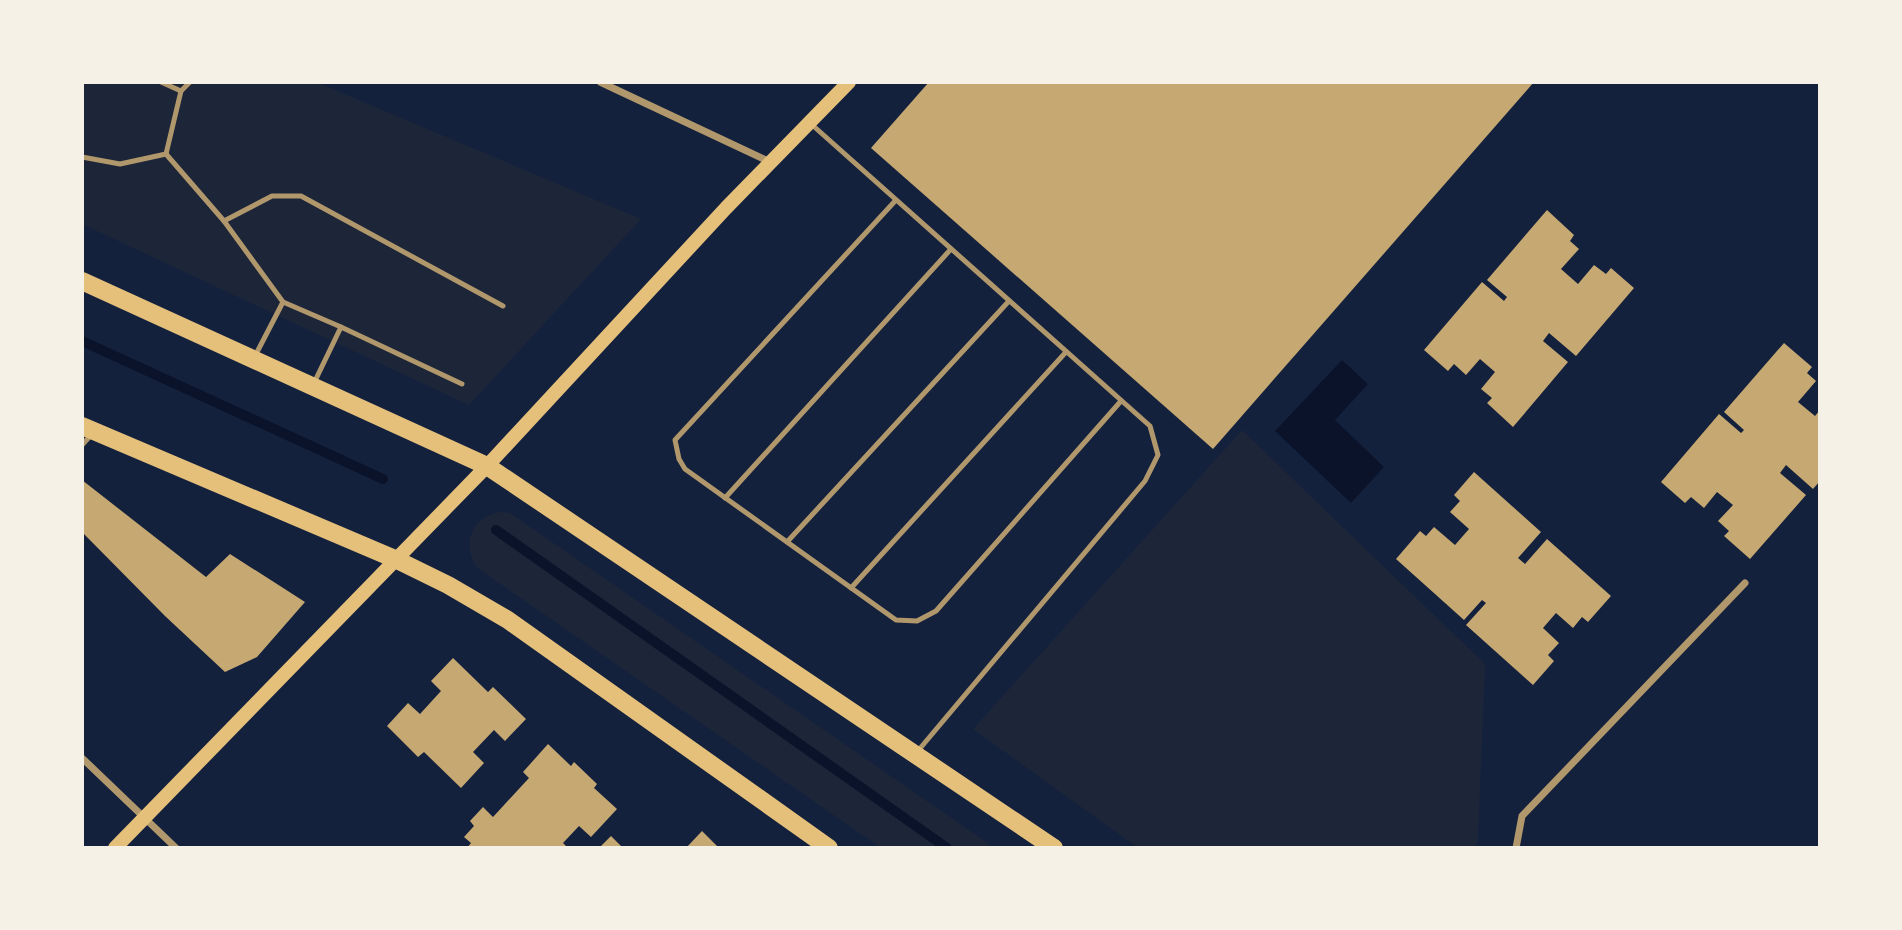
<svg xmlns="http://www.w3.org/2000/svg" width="1902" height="930" font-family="Montserrat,sans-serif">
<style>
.green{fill:#1d2539}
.water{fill:#0b132b}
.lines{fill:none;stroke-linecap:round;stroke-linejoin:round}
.stream{stroke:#0b132b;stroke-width:10}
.building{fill:#c6a872}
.service{stroke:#b1986c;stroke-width:5}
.minor{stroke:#b1986c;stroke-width:7}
.secondary{stroke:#e5c07b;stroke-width:14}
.primary{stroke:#e5c07b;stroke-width:18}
</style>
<rect width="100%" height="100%" fill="#14213d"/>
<g class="green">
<path d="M82,82H316L641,219L469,405L82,224Z"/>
<path d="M1242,430L1485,664L1478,840L1475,848H1138L973,729Z"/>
<path d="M500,512L510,513L995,848H881L476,567C462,542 471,518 500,512Z"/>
</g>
<path class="water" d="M1342,360L1368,384L1335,420L1384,467L1351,503L1275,431Z"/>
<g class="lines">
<g class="stream">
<path d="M82,341L383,479"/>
<path d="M496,530L947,848"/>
</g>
</g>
<g class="building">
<path d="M929,82H1534L1213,449L871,148Z"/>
<path d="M1547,210L1574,235L1570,241L1579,249L1561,269L1578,284L1594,265L1606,274L1611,268L1634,288L1576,356L1549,333L1543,341L1568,362L1513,427L1487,403L1492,398L1481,389L1495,372L1480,359L1466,375L1454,364L1448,371L1424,350L1482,282L1504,301L1507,297L1487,280Z"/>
<path d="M1784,343L1812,367L1807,373L1816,381L1798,402L1815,416L1820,410V481L1813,489L1786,465L1780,473L1806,495L1750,559L1724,536L1729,531L1718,521L1733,505L1717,492L1704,508L1691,497L1685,503L1661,482L1719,414L1741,433L1744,430L1724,412Z"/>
<path d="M1474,472L1541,532L1518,558L1525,564L1547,539L1611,596L1588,622L1582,617L1573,628L1556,613L1543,628L1559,643L1548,655L1554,661L1533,685L1466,625L1486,603L1482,600L1464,620L1396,559L1420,531L1426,536L1434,527L1455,545L1469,529L1450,512L1460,501L1454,495Z"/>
<path d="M82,480L206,577L230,554L305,602L257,657L225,672L165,616L82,532Z"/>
<path d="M453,658L488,692L493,687L526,719L505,741L494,730L473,752L484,763L461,788L424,752L418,757L387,726L408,703L420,714L441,691L431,681Z"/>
<path d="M548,744L571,766L574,762L597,784L594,788L617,809L591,837L579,826L563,843L568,848H467L471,843L464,837L474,826L470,821L483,807L493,817L529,778L523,772Z"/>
<path d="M702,831L719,848H686Z"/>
<path d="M611,836L623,848H599Z"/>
</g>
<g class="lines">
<g class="service">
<path d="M161,82L181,91L166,154"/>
<path d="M181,91L190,82"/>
<path d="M810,123L1150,426L1158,455L1145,481L917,752"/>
<path d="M166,154L224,221L283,302L255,356"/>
<path d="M82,157L120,164L166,154"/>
<path d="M896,200L675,440L679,459L685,469L896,620L917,621L936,611L1121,401"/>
<path d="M224,221L272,196H301L503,306"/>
<path d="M283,302L341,327L462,384"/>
<path d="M314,383L341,327"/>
<path d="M82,445L92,434"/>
<path d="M725,498L951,249"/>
<path d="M787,542L1009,301"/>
<path d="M851,588L1066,352"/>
</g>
<g class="minor">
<path d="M600,82L770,162"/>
<path d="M82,758L176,848"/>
<path d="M1516,848L1522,816L1745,583"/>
</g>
<path class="secondary" d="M115,848L487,466L726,208L849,82"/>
<g class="primary">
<path d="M82,281L487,466L1054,848"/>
<path d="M82,426L395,559L448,585L508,620L829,848"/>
</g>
</g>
<rect width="1902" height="930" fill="none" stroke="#f6f1e7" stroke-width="168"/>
</svg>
